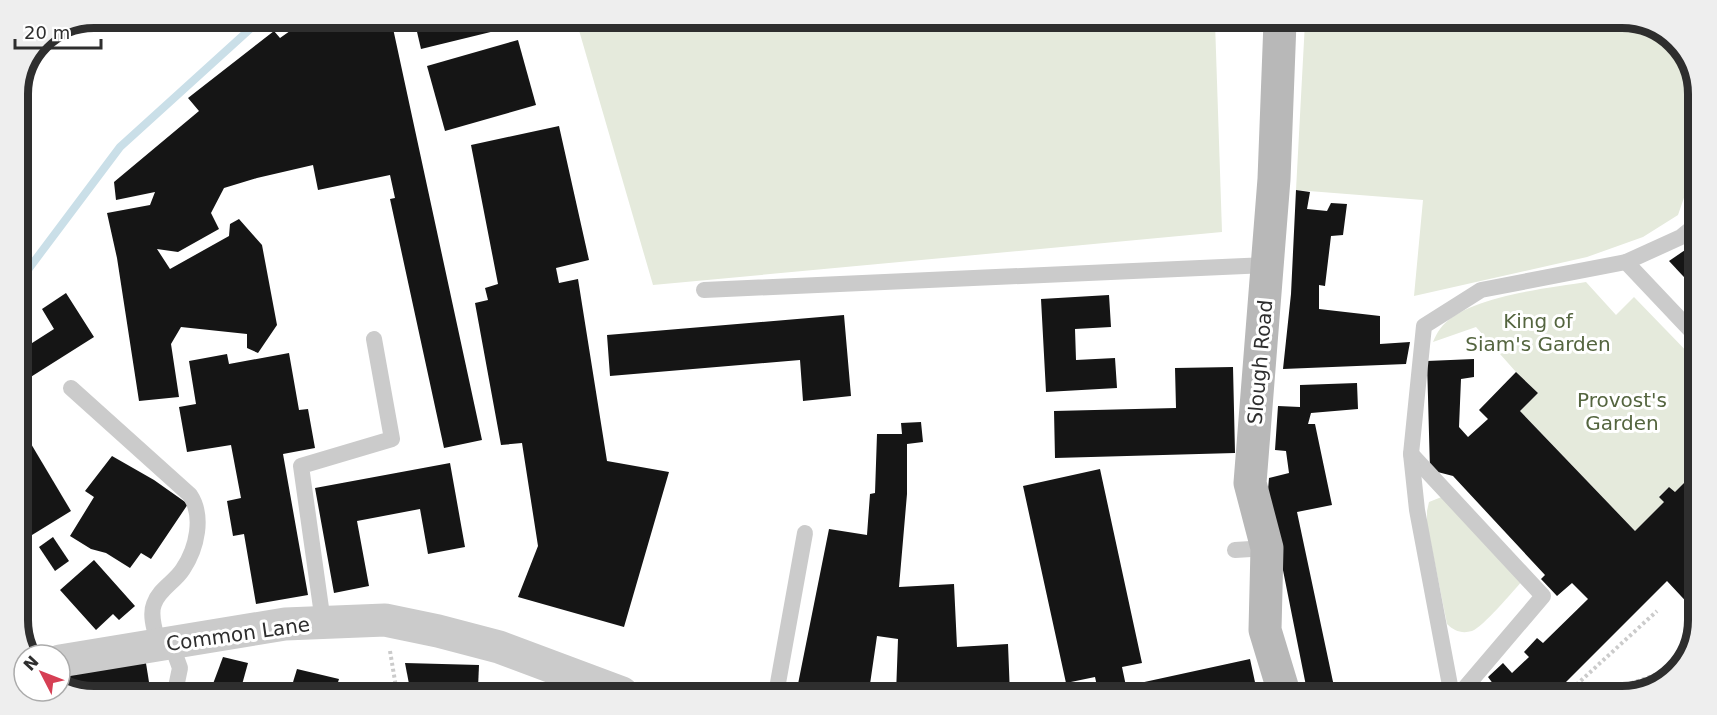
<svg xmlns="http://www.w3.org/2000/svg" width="1717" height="715" font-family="'DejaVu Sans',sans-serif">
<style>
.green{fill:#e5eadc}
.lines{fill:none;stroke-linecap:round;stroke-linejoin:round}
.stream{stroke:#cadfe8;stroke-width:8}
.building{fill:#151515}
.path{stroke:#cbcbcb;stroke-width:4;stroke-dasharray:3 3;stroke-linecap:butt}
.lane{stroke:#cbcbcb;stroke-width:16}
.street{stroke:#cbcbcb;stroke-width:33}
.secondary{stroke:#b8b8b8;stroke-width:33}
.labels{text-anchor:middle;stroke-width:6;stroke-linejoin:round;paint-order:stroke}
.park-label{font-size:20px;fill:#54653f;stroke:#fff}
.street-label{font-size:20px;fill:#2e2e2e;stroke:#fff}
.rim{fill:none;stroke:#2e2e2e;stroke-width:8}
</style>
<rect width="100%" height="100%" fill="#fff"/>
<g class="green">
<path d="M576,20L1215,22L1222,232L653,285Z"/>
<path d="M1305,22L1652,24L1683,48L1699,89L1698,157L1678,215L1643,237L1587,257L1414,296L1423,200L1296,190Z"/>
<path d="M1586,282L1616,315L1634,297L1696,361L1695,472L1675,492L1669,487L1659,496L1664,502L1635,531L1520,411L1538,393L1516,372L1476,327L1433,342C1435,337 1437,333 1440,329C1462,297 1549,288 1586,282Z"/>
<path d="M1444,496L1523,580C1514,590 1482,628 1472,631C1462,634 1454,631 1447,624L1427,524V511L1429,502Z"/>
</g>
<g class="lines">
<path class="stream" d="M18,283L120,147L261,19"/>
</g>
<g class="building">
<path d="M307,19H391L482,440L444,448L390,199L395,198L390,175L318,190L313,165L257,178L224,188L211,213L219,229L178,252L157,249L170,269L229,236L230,224L239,219L262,245L277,325L258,353L247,348V334L181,327L171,344L179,397L139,401L117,258L107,213L150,205L155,192L116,200L114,182L199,111L188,98L274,31L280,38Z"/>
<path d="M414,19H500L503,29L421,49Z"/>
<path d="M518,40L536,105L445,131L427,66Z"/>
<path d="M559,126L589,260L556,268L559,283L578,279L607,461L669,472L624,627L518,597L538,546L522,443L501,445L475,303L488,300L485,288L498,284L471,145Z"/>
<path d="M1296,190L1310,192L1307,209L1327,211L1331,203L1347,204L1343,235L1331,236L1325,286L1319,285V309L1380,316V344L1410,342L1406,364L1283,369L1291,294Z"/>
<path d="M1688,248L1697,257V291L1669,261Z"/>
<path d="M66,293L94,337L18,385V352L54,329L42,309Z"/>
<path d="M1109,295L1111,327L1075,329L1076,360L1115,358L1117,388L1046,392L1041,299Z"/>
<path d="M844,315L851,396L803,401L800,360L610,376L607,335Z"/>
<path d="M289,353L299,410L308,409L315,448L283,454L308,595L256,604L244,534L233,536L227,501L241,498L231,445L187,452L179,407L196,404L189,361L227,354L229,364Z"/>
<path d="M1474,359V377L1461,379L1459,427L1468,437L1488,419L1479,410L1516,372L1538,393L1520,411L1635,531L1664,502L1659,497L1669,487L1675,492L1695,472L1694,610L1667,581L1551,697H1489L1497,689L1488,677L1503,663L1512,673L1529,657L1524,652L1537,638L1543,643L1588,599L1572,583L1557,596L1541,579L1545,575L1453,476L1430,470L1427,361Z"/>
<path d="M1233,367L1235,453L1055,458L1054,411L1176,408L1175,368Z"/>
<path d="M1357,383L1358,409L1311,413L1308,424H1315L1332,505L1297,512L1336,696H1308L1277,540L1267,502L1269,478L1289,473L1286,451L1275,450L1278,406L1300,407V385Z"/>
<path d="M18,422L71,511L32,535L18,511Z"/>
<path d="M921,422L923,442L907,444V494L899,587L954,584L957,647L1008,644L1010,695L896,694L898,639L877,636L869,691L878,694H796L829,529L867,535L870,494L875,493L877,434H902L901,423Z"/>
<path d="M112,456L154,480L188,504L151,559L141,553L130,568L106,553L91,549L70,536L94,497L85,491Z"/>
<path d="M450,463L465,547L428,554L420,509L357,521L369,586L334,593L315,488Z"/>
<path d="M1100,469L1142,663L1122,667L1126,686L1250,659L1258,696L1099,695L1095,677L1066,683L1023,486Z"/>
<path d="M53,537L69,561L55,571L39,547Z"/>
<path d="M94,560L135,606L119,620L113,614L96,630L60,590Z"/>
<path d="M145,657L149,682L90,691H65L60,687V671Z"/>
<path d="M223,657L248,663L240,692H210Z"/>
<path d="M405,663L479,665L478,688L409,684Z"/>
<path d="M297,669L339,679L335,692H290Z"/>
</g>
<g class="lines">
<g class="path">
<path d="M39,44L82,23"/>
<path d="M390,651L397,693"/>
<path d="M1563,697L1657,611"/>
<path d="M1591,697L1679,667"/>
</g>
<g class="lane">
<path d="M1626,262L1696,336"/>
<path d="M704,290L1267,265"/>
<path d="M71,388L190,495C204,516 197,548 183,569C175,582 159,589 154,604C149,616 156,634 159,646"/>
<path d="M1411,454L1543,596L1458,696"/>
<path d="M1235,550L1267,548"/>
<path d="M323,622L301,466L392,439L374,339"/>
<path d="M171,643L180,668L175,692"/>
<path d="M776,694L805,533"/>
<path d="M1452,696L1417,510L1411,454L1424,326L1481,290L1626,262L1681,237L1697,224"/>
</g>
<path class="street" d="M60,661L285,624L385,620L438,631L499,647L622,693"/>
<path class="secondary" d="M1280,22L1274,179L1250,483L1267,548L1265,630L1285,696"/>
</g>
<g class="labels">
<g class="park-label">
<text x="1538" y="328">King of<tspan x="1538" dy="23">Siam's Garden</tspan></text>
<text x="1622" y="407">Provost's<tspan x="1622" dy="23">Garden</tspan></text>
</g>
<g class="street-label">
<text transform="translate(1260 362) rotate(-85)" y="7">Slough Road</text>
<text transform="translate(238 634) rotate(-8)" y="7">Common Lane</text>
</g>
</g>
<path d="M0 0H1717V715H0ZM94 28H1622A66 66 0 0 1 1688 94V620A66 66 0 0 1 1622 686H94A66 66 0 0 1 28 620V94A66 66 0 0 1 94 28Z" fill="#eee" fill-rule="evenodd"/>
<path class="rim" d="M94 28H1622A66 66 0 0 1 1688 94V620A66 66 0 0 1 1622 686H94A66 66 0 0 1 28 620V94A66 66 0 0 1 94 28Z"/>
<g transform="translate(42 673) rotate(312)"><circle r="28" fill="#ffffff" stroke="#ababab" stroke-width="1.5"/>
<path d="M0-4.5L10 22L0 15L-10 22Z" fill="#d63f54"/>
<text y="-9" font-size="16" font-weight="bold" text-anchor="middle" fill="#2e2e2e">N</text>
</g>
<path d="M15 39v9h86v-9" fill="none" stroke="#2e2e2e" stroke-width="3"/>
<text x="24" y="39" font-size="18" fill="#2e2e2e" stroke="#ffffff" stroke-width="4.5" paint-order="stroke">20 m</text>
</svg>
